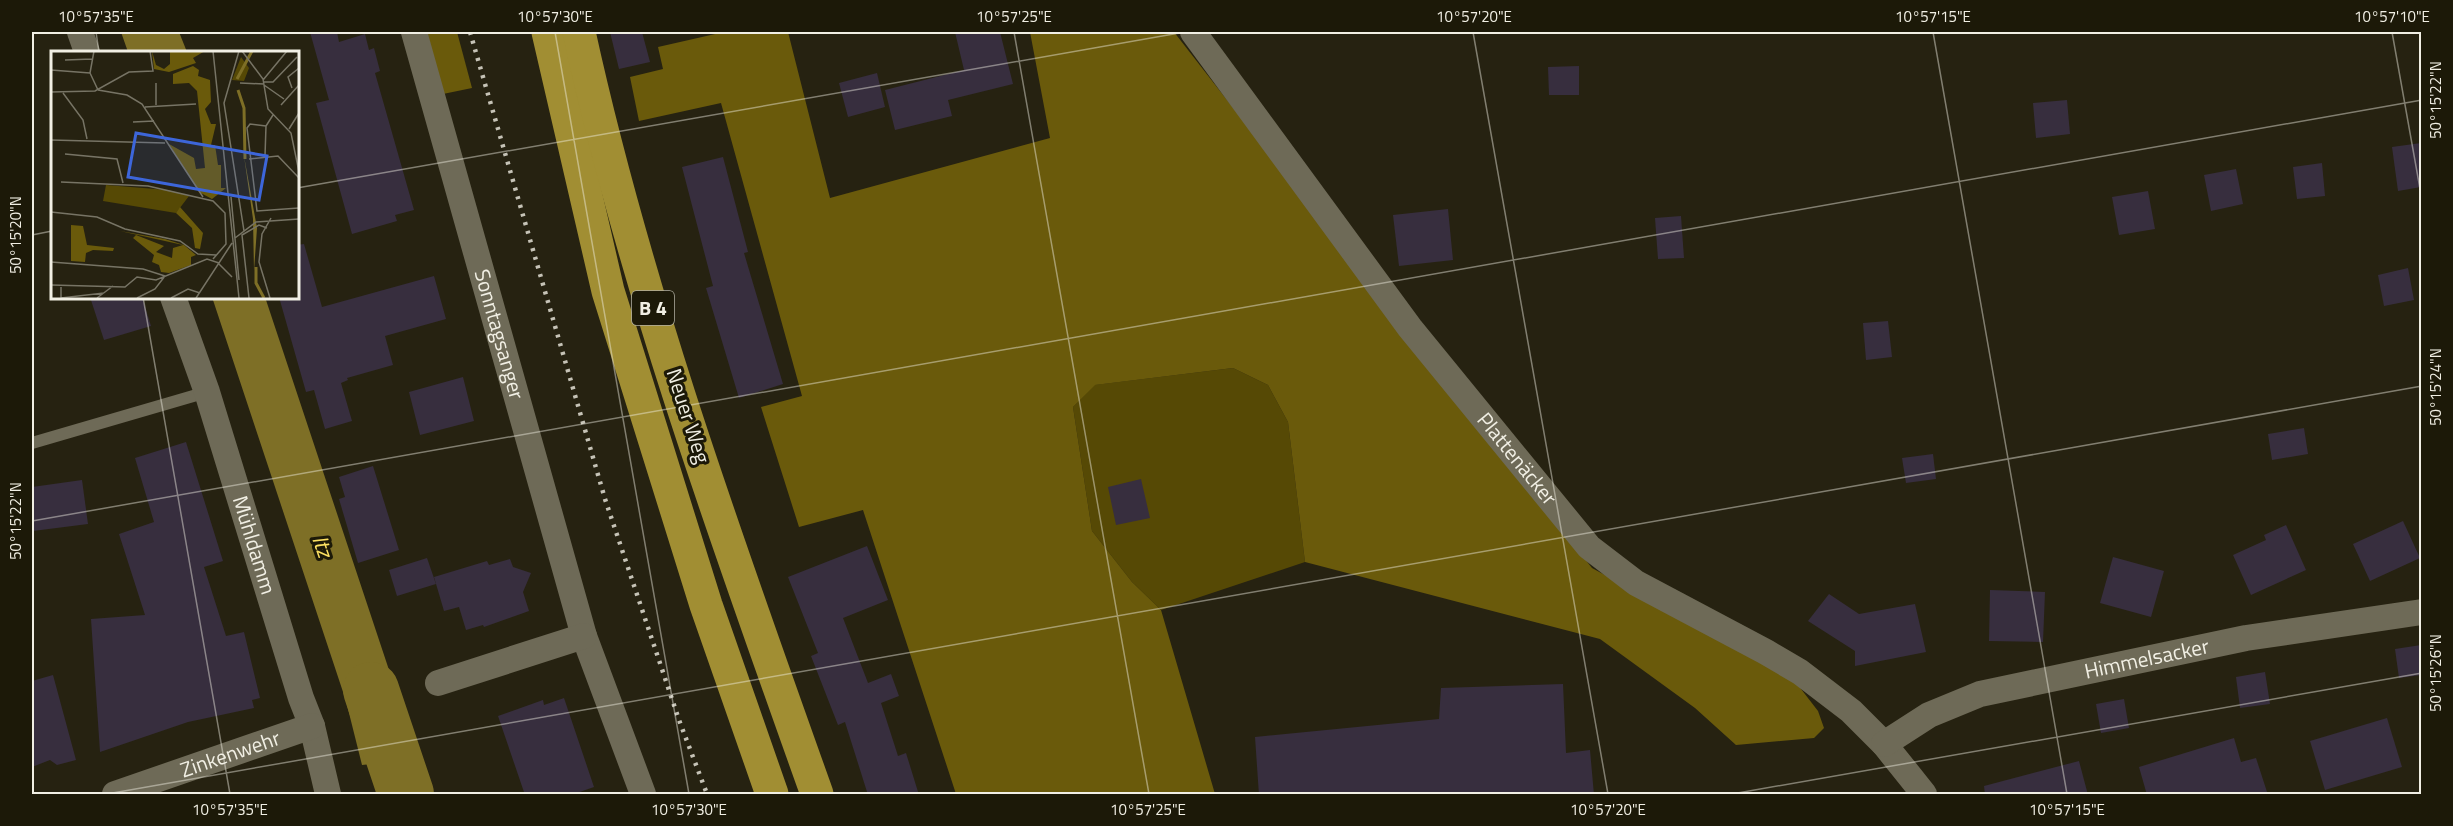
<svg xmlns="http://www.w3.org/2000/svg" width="2453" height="826" font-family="'Titillium Web',sans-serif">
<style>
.green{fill:#564905}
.forest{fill:#6a5a0b}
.water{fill:#7e6f26}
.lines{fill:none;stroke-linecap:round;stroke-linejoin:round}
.river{stroke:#7e6f26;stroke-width:56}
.building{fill:#372e3e}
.lane{stroke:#6e6a57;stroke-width:12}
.street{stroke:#6e6a57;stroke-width:26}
.highway{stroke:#a18e33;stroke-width:33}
.rail{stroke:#c6c3b7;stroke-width:4.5;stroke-dasharray:3 6;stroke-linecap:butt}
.ticks{fill:none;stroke:#f1efe4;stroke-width:1.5;stroke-opacity:0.45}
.labels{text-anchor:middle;stroke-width:6;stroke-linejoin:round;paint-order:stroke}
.shield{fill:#1c1908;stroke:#b1afa2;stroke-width:1.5}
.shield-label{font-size:20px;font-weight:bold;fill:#f1efe4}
.street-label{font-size:21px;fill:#f1efe4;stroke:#1c1908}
.water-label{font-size:22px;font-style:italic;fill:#fbe062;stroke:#1c1908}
.inset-river{fill:none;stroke:#7e6f26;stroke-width:3}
.inset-road{fill:none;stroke:#777465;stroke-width:1.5}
.view{fill:#3d66da;fill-opacity:0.15;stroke:#3d66da;stroke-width:3}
.inset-edge{fill:none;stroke:#f1efe4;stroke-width:3}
.neatline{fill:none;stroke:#f1efe4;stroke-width:2}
.ticks-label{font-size:15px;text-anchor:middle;fill:#f1efe4}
</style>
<rect width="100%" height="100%" fill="#262211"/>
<path class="green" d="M1233,368L1268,385L1288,422L1305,562L1161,610L1132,582L1092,531L1073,407L1094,385Z"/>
<g class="forest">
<path d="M427,32H457L472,88L443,94Z"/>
<path d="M724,32H788L830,198L1050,138L1030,32H1174L1592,568L1791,676L1818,711L1824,728L1814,738L1736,745L1695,708L1600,639L1305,562L1288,422L1268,385L1233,368L1095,385L1073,407L1092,531L1132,582L1161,610L1215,794H956L863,510L799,527L761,407L802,396L721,103L639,121L630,77L663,69L658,47Z"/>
</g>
<g class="water">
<path d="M121,32H179L187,52H128Z"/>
<path d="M212,297H265L395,688L405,707L417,759L362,765L346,701Z"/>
</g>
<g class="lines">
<path class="river" d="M371,690L406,794"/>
</g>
<g class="building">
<path d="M310,32H337L339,42L365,34L369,50L374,48L380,71L375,73L414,210L395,215L397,221L352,234L316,103L329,100Z"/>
<path d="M610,32H642L650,62L619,69Z"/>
<path d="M955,32H1000L1013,84L948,100L952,116L895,130L885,90L964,70Z"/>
<path d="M1579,66V95H1549L1548,67Z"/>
<path d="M877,73L885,107L848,117L839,83Z"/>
<path d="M2067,100L2070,134L2036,138L2033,103Z"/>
<path d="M2421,143V187L2398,191L2392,147Z"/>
<path d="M723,157L748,252L744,253L783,384L739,398L706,288L713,286L682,167Z"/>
<path d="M2322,163L2325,196L2297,199L2293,167Z"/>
<path d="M2236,169L2243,204L2211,211L2204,175Z"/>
<path d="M2148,191L2155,229L2119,235L2112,197Z"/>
<path d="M1448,209L1453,260L1399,266L1393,215Z"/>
<path d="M1681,216L1684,258L1658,259L1655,218Z"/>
<path d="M304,244L322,307L434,276L446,319L385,336L393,365L347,378L348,380L341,383L352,421L325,429L314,390L306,392L279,297H297V245Z"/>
<path d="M2408,268L2414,300L2384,306L2378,275Z"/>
<path d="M90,297H142L151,326L104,340Z"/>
<path d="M1888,321L1892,357L1866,360L1863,323Z"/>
<path d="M463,377L474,421L420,435L409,392Z"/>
<path d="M2304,428L2308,454L2272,460L2268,434Z"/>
<path d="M186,442L223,561L204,567L226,636L244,632L260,698L252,700L254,708L188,722L100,752L91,619L145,615L119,534L154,522L135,458Z"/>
<path d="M1933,454L1936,479L1906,483L1902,458Z"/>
<path d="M373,466L399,550L358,563L339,499L345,497L339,477Z"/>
<path d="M1141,479L1150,518L1116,525L1108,487Z"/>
<path d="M82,480L88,524L33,531L32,487Z"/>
<path d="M2403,521L2420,558L2370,581L2353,544Z"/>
<path d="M2286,525L2306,570L2251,595L2233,555L2266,540L2264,535Z"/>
<path d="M867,546L888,600L843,618L868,683L891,674L899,696L881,703L898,756L906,753L919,795H868L845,722L838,725L811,656L818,653L788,577Z"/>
<path d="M2113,557L2164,571L2151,617L2100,603Z"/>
<path d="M427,558L436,584L397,596L389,570Z"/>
<path d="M510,559L513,567L531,573L523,592L529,611L484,627L483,625L466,630L459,607L444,611L434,577L487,561L489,565Z"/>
<path d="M1990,590L2045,592L2043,642L1989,641Z"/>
<path d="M1829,594L1859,614L1915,604L1926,652L1855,666V651L1808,621Z"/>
<path d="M2421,645V675L2399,678L2395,649Z"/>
<path d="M2265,672L2270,704L2240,708L2236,677Z"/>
<path d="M53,675L76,760L57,765L50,760L32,767V681Z"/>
<path d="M1563,684L1566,753L1590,750L1594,795H1259L1255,737L1439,719L1441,688Z"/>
<path d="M564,698L594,787L571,795H525L498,716L543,700L544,705Z"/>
<path d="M2124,699L2129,728L2101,733L2096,704Z"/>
<path d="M2387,718L2402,767L2325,790L2310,741Z"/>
<path d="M2234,738L2241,762L2256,758L2268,795H2147L2139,767Z"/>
<path d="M2079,761L2088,795H1985L1984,786Z"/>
</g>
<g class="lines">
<path class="lane" d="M32,443L207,392"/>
<g class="street">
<path d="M80,32L87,52"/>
<path id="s1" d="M414,32L584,636L643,794"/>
<path id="s2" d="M1193,32L1410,328L1589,547L1636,583L1766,652L1800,672L1851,711L1884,744L1924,794"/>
<path id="s3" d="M173,297L207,392L301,698L312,726L328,794"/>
<path d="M438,683L584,636"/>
<path id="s4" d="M1884,744L1929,715L1980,694L2246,638L2422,612"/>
<path id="s5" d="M115,794L312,726"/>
</g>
<g class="highway">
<path d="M548,32L608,291L706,605L772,794"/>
<path d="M579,32C636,292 728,544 817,794"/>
</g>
<path class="rail" d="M470,32L605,499L679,720L707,794"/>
</g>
<path class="ticks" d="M96,32L99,52M555,32L689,794M1014,32L1149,794M1473,32L1608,794M1933,32L2067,794M2392,32L2422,200M297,188L1185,32M32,235L52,231M143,297L230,794M32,521L2422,100M107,794L2422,386M1732,794L2422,673"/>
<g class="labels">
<rect class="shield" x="632" y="291" width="42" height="34" rx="4.5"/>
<g class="shield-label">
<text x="653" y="315">B 4</text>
</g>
<g class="street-label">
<text dy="7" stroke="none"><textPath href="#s1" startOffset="314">Sonntagsanger</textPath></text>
<text transform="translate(688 416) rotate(72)" y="7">Neuer Weg</text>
<text dy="7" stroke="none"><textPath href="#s2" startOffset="536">Plattenäcker</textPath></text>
<text dy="7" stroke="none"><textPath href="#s3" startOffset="261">Mühldamm</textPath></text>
<text dy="7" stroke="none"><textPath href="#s4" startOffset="279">Himmelsacker</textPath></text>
<text dy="7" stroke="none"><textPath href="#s5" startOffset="122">Zinkenwehr</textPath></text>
</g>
<g class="water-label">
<text transform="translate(323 546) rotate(71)" y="8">Itz</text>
</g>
</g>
<g transform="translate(51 51)">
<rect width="248" height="248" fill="#262211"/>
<path d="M190,6L198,17L193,30L181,29ZM55,134L117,139L138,145L125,162L52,150Z" fill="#564905"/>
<path d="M101,0L105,14L113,18L119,13V0H154L142,7L145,12L118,21L103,18ZM142,15L148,19L147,25L159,29L160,51L154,58L160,73H165L160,94H164L167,114H170V137H175L161,148L148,141L118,93L143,107L145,118L154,117L146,40L138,32L122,33V23ZM129,156L152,182L149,198L144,197L141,177L125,162ZM20,174L32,175L36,194L63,197L62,200L42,199L35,202L34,211L20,210ZM69,180L114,188L133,194L145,204L140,206V214L118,222L110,221L108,214L101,211L103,204L82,187L85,184L113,195L105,201L121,207L122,197L132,194Z" fill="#6a5a0b"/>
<path d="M193,105L206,177L203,220L202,168Z" fill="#7e6f26"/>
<path class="inset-river" d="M186,28L201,0M187,39L193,57L194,108M205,216V232L213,247"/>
<path class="inset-road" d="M43,0L39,22L47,39M162,0L188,247M188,0L173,52L193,180M191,0L212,28L217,58L240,82L248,121M14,9L41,8M0,19L39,22M212,29L236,0M213,31H222L246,6M105,32V54M189,32L213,33M213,34L233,48M241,37L237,26L248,17M47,39L76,44L91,53L152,146M0,41L44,40L78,21L102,20L99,0M12,42L32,69L36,88M230,54L248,34M94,56L145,53M82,71L103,70M215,75L199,73L196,77L206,160L248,157M238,78L248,62M0,89L114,92M14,103L66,108L72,132M214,105L215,75L222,64M198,108L227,105L248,127M10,131L97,135L162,150L174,162L175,193L162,208M180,146L188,229M0,161L46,166L74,178L129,190L147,203L165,204M184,187L205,171L248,168M0,211L92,218L114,225M168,213L181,226M0,234L74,236L86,226L105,229L156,208L168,212M10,236V247L53,242M46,247L62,235M86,247L104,238L114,225M120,247L137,238L149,242M145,247L181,192M198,247L191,184L208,174L216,177M219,247L208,211L211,183L220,167"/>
<path class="view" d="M85,82L216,105L208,149L77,126Z"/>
<rect width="248" height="248" class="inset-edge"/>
</g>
<rect width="2453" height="826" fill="none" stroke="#1c1908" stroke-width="66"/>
<rect x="33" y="33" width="2387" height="760" class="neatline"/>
<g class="ticks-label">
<text x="96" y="22">10°57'35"E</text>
<text x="555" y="22">10°57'30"E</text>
<text x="1014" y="22">10°57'25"E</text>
<text x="1474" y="22">10°57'20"E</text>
<text x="1933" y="22">10°57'15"E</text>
<text x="2392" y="22">10°57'10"E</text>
<text transform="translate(2436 100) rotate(-90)" y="5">50°15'22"N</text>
<text transform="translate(16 235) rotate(-90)" y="5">50°15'20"N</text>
<text transform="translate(2436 387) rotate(-90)" y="5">50°15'24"N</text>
<text transform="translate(16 521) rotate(-90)" y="5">50°15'22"N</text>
<text transform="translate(2436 673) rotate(-90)" y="5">50°15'26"N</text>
<text x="230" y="815">10°57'35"E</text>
<text x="689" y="815">10°57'30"E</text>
<text x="1148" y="815">10°57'25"E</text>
<text x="1608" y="815">10°57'20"E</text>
<text x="2067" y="815">10°57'15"E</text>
</g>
</svg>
